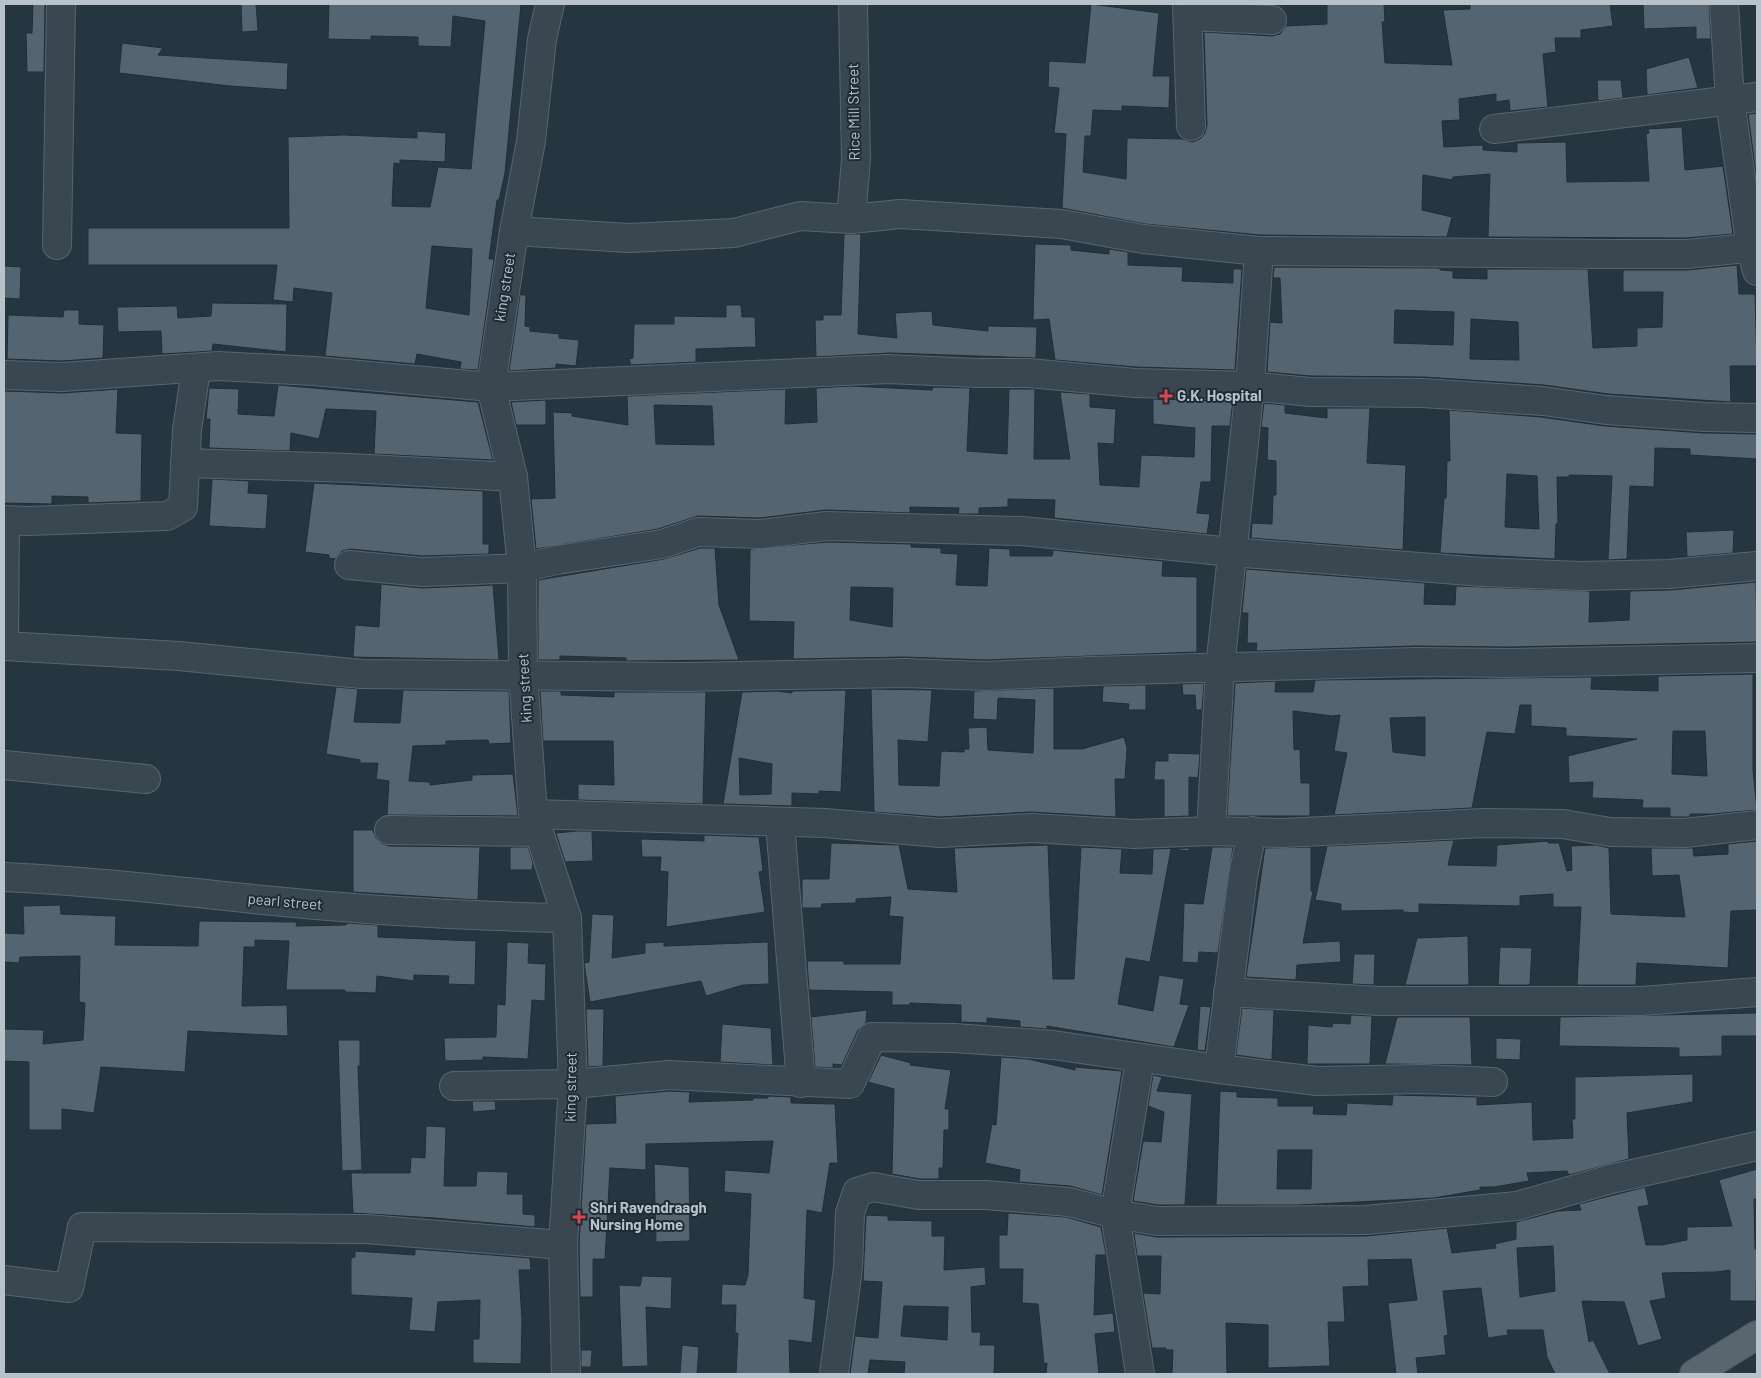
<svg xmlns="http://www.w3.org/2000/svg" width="1761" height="1378" font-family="Barlow,sans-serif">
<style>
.building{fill:#546471;stroke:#212e38;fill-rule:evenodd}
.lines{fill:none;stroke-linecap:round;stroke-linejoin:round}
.minor-casing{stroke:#58656e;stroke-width:30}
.major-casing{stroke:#47535d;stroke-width:30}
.minor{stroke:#3a4751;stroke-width:28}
.major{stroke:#596670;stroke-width:28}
.health-dot{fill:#e0444e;stroke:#1f2c36;stroke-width:2}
.labels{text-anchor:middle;stroke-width:4;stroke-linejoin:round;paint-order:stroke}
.street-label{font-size:15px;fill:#b7c2cb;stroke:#1f2c36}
.poi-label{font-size:15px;font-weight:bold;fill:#b7c2cb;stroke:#1f2c36;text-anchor:start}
</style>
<rect width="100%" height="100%" fill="#263641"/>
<g class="building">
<path d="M33,4H45L44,72H27L26,33H32Z"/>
<path d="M241,4H256L258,31L242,32Z"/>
<path d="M329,4H521L505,173L499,200H497L489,259H494L478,370L460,369L461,362L417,354L415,364L325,356L332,293L294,288L293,302L273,300L277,265H88V228H289L288,137L344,135L417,138V131L446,133L445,162L400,160V164L394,163L392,206L430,207L438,167L471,169L485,21L453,16L451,47L418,46V37L371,36V40L328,39ZM432,246L472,249L469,315L426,308Z"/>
<path d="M1091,4L1159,13L1153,76H1170L1169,108L1122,106V111L1093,110L1091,136H1085L1083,172L1126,179L1127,138L1183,139L1192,142L1200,139L1205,133L1207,125L1204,32L1272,36L1280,34L1286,26L1327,24V4H1384L1385,22H1382L1385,63L1452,65L1443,10L1470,9V4H1610L1613,26L1581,30V38H1555L1556,52L1543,54L1548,107L1510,111L1509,100L1496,102V94L1459,99L1460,120L1442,121L1444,147L1483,145V150L1517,152V143L1566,142L1567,182L1649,181L1646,134L1649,133L1648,129L1682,127L1685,170L1723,166L1733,234L1686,238L1488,237L1490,174L1453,177L1452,180L1423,175L1422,210L1452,217L1447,237L1260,235L1145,224L1062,208L1066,134L1054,133L1059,88L1048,87L1049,61L1085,63Z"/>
<path d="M1643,4H1709L1711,39H1696V27L1644,29Z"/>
<path d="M122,43L163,48L158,55L288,63L287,90L230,86L119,73Z"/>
<path d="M1689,57L1698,88L1647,95L1646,69Z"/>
<path d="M1597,80H1621L1623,98L1598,101Z"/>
<path d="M1757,113V181L1748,114Z"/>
<path d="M844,234H861L858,334L897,338L895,313L932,311L933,325L988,331V326L1037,327L1036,358L889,353L816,357L815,320H823V315H841Z"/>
<path d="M1035,244L1071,245V250L1109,254V249L1128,252V265L1183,267L1182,281L1233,283V269H1242L1235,370L1136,367L1055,360L1049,319L1033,320Z"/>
<path d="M1737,265L1739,294H1755L1757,366H1730L1731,402L1608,394L1544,385L1424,377L1311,376L1267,372L1270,322L1282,323L1280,278H1273L1274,267L1440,268V270L1453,271V278L1487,279V269H1588L1593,348L1637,346V328L1662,327L1663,292H1623V270H1687ZM1395,310L1454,312L1453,345L1394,343ZM1471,319L1518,322L1519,360L1470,359Z"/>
<path d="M4,266L21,267L20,299L4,298Z"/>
<path d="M522,281L521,295H526L525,326L530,327V331L559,334V338L579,340L576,366L556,364V368L509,371Z"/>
<path d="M212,303L287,304L286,352L213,344L212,351L162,354L161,331L118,332L117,307L177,306L178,318L211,316Z"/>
<path d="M726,305H741L742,317H755L756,347L696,349V362L631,365L629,359L633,358L634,324H674V316L726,317Z"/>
<path d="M64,310H79V324L104,325L103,358L62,361L7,359L8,315L63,317Z"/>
<path d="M278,385L478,402L493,460L374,454L376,411L326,409L319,439L291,433L290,451L209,448L210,419H206L209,388L239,389L238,414L274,416Z"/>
<path d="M851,386L932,390L933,387L970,388L967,451L1007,454L1009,389H1035L1034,459H1070L1060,392L1090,394V407L1116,409L1114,444L1098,443L1100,485L1139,487L1141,455L1194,457L1195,428L1153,424V399L1233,401L1230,426H1212L1211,482H1201L1197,513L1210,514L1207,534L1054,518L1055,500L1008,499V507L979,508V514H958L959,508L910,507V513L826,510L760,518L698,516L658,529L536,549L531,499L555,498L553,412L572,413V416L628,425L627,396L786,389L785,424L817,422L816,388ZM654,405L712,406L714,445L656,444Z"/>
<path d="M118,389L116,433L142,434L141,501L88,503V497L52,496V504L4,503V391L63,393Z"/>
<path d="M546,400V425H516L511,402Z"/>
<path d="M1264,403L1285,405V413L1327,418V408H1370L1367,463L1406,465L1403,550L1251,538L1252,523L1272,524L1273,495H1276V461L1267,460L1268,428L1261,427Z"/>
<path d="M1449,410L1541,417L1605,426L1704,433L1757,434V459L1690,455V449L1655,448L1654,487L1630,486L1627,559L1608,560L1612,476L1569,475V477H1557L1558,523L1556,524L1555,559L1440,553L1444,498H1446L1447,461H1450ZM1507,474L1537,476L1539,529L1505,527Z"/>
<path d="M212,479L249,481L248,493L268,494L266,529L209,526Z"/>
<path d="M314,483L483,491V544H489V554L422,556L350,549L342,551L335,559L329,558V555L305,552Z"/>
<path d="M1734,530L1733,553L1687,557L1686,532Z"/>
<path d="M827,542L911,544V547L941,548V553L958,554L956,585L987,586L989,548L1010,549V556H1052L1053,550L1163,561L1162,576L1197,577V652L985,660L905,657L793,659L794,622L749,621L750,549ZM851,587L893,588L892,627L850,620Z"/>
<path d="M700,548H715L719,605L739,660L626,661V658L560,656V660H538V580L664,559Z"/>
<path d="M1246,569L1425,583L1424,604L1455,605L1456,586L1590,591L1589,622L1629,620L1630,591L1670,590L1756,582L1757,642L1510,647L1415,646L1256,651L1257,643H1247L1248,613H1242Z"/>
<path d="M381,584L422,588L493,585L499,660L353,657L355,625L379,627Z"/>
<path d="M1753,674V770L1757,810L1712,814H1690V817H1670V808H1642L1643,800L1592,798L1593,782L1569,783L1568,756L1637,739L1566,736V728L1531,726V705H1520L1515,734L1487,732L1472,808L1334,815L1347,753L1334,751L1340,715L1333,716L1293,711L1294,750L1300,749L1301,783H1310V816H1227L1235,683L1276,681L1275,692H1313L1315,680L1592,677L1591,689L1658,691V676ZM1425,717V756L1393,752L1390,718ZM1673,731H1705L1707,776L1672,774Z"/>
<path d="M1204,683L1202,710H1196L1195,695H1183L1182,684Z"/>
<path d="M1146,685V710H1128L1129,704L1102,702L1103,686Z"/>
<path d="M336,687L358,689L354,722L400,723L403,690L509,691L511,743L489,744L488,740L446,741V745L413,746L409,781L430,782V785L472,780V775L513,774L518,816L387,815L389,781L376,779L378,763H360V760L326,754Z"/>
<path d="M1054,688V749H1082L1124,737L1127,748L1125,779H1115L1116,817L1031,812L940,817L874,812L871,689L932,690L928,742L898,740L899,785L939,786L941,751L964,752V749H969L968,728L987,727L988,750L1033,753L1035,700L998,698L997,720L973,719L974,691Z"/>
<path d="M846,690L841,792L819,791V794L792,793V806L723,804L742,692L777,691L792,693V691ZM739,758L772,764L771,794L740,795Z"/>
<path d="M540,691H561V695L614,697V692H706L703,804L578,800V784L614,785L613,741H543Z"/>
<path d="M1168,753L1200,754L1198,778L1189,777V816L1164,817V780H1154L1155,761H1168Z"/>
<path d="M353,830H373L376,838L381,843L389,846L480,847L478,900L353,892Z"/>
<path d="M577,831H592L593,861L565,862L556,833Z"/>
<path d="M704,835L759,837L763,871L759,872L765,912L666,927L668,872L660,871L661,857H642L641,839L704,841Z"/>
<path d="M1454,840L1448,865L1496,866L1497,845L1548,841V843H1559L1567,871L1572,870L1571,846L1596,845L1609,848L1611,914L1685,917L1679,875L1652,876L1651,848H1693L1694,856L1728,854V844L1757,841V910L1731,911L1728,968L1637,963L1636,985H1577L1581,907H1553V894L1520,896V906L1419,904V913L1403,912V910L1341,911V904L1315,900L1327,846Z"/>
<path d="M831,843L899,845L908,889L957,892L954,848L1048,845L1053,979H1074L1081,847L1122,849L1120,873L1152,874L1153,849L1189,848V851L1171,849L1150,962L1126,958L1118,1004L1153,1011L1159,975L1184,979L1180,1004L1189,1005L1174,1047L1047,1026V1029L1020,1027V1021L987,1018V1023L961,1022V1005L910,1003V1005H892V992L809,990L807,961H844V964H900L903,917L889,916L891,897L856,899V903L822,904L821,908H802V879H829Z"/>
<path d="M510,847H528L533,863L532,870H510Z"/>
<path d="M1212,847H1233L1218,953L1199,952L1198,963L1182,962L1184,903L1203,904Z"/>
<path d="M1311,847V891H1313L1303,943L1340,941L1341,962L1297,965L1296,980L1246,977L1265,848Z"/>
<path d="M60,905L61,914L116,916L115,945L198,946L199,921L297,922L296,926L346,925L347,923L378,925V937L476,941L475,985L448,984L449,976L414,975V981L377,976L376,993L345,992V990H286L289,941L255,940V947H244L242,1006L287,1005L288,1036L188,1031L185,1072L101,1067L94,1113L62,1109V1130H29V1062L4,1061V1029L44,1030L43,1044L83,1040L85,1003L79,1002L80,956L20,957L19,963L4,962V933L24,934L23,906Z"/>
<path d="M592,914L614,915L612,958L645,953V943L664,942V946L768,942L769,984L743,985L706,996L701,981L590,1002L584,963L589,962Z"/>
<path d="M1468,936L1469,985H1405L1417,938Z"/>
<path d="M507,942L529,943L528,963L546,964L545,1001L532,1000L528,1059L483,1057V1060L445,1061L444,1038L496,1037L497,1004L505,1005Z"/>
<path d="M1500,947L1532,948L1530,985H1498Z"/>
<path d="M1354,954H1375L1374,985L1352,984Z"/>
<path d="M1200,1006L1211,1007L1205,1051L1197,1050Z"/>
<path d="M1242,1008L1274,1010L1272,1060L1236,1055Z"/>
<path d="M586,1009H604L603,1066L588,1067Z"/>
<path d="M867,1010L866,1023L858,1030L842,1065L833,1064V1068L815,1067L811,1017Z"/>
<path d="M1757,1013V1036H1722V1056L1679,1057V1048L1559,1046L1560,1017Z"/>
<path d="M1351,1015L1372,1016L1370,1064H1307L1308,1025L1332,1027L1333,1023L1350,1024Z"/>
<path d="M1397,1017H1470L1472,1065L1385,1064Z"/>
<path d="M722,1024L771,1028L773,1065L720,1062Z"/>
<path d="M1496,1038L1521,1039L1520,1060L1496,1059Z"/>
<path d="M338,1040H360V1066H358L362,1170L342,1171Z"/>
<path d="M881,1055L911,1063L910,1065L951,1070L945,1109H949V1130H944L943,1168H939V1179H920L892,1174L894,1089L868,1082Z"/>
<path d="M1001,1057L1028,1059L1075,1070V1067L1122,1071L1102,1195L1070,1186L1019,1182L1020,1170L985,1163L992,1124L996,1125Z"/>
<path d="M1693,1074V1102L1627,1113L1629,1159L1569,1175L1567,1171L1527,1173L1529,1181L1494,1187H1480V1190L1434,1198L1298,1205H1216L1220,1091L1237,1092V1097L1278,1098V1106H1314L1313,1114L1346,1115L1347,1103L1392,1105L1393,1095L1477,1097V1105L1532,1102L1533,1140L1573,1138L1572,1119H1575V1077ZM1278,1150H1312L1311,1189H1277Z"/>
<path d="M1153,1075L1162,1077L1157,1091L1192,1094L1185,1205H1158L1133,1201L1143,1141L1161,1142L1164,1112L1148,1106Z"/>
<path d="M669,1091L690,1092L689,1102L753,1100V1098H768V1096L791,1097V1103L835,1104L838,1163H830L822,1213L807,1210L804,1298L816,1300L812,1343L789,1340L790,1374H736L738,1333H735L736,1305H721L722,1284L745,1285L748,1275L751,1194L724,1192L725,1170L769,1173L773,1141L646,1144V1170L610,1168L605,1259H593V1297H580L579,1245L586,1124L616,1123L615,1096Z"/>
<path d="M472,1101H495L496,1110L473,1112Z"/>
<path d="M426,1126L446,1127L444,1186H476L477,1171L508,1172L507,1194H523V1214L535,1215V1227L435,1218L353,1213L351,1173H410L411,1157L425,1158Z"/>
<path d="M654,1164L689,1167L690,1241L656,1242Z"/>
<path d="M1757,1169V1199H1754L1755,1249H1757L1756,1301H1730V1270L1716,1272L1662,1273L1666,1298L1650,1301L1662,1339L1638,1346L1624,1302L1582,1301L1589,1342L1593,1340L1610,1374H1555L1547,1357L1543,1330H1507L1508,1335L1488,1338L1481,1288L1443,1291L1448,1335L1444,1336L1446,1355L1416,1358L1418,1374H1396L1388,1303L1417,1300L1411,1259L1368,1260L1369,1286L1343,1287L1345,1322H1328L1330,1366L1268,1368V1325L1226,1323L1227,1374H1172L1173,1350H1166V1348H1152L1143,1293L1160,1294L1161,1256H1137L1134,1233L1157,1237L1366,1236L1447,1228L1452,1253L1496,1248L1495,1244L1516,1239V1222L1558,1211L1581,1210L1579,1204L1645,1187L1649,1205L1638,1207L1646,1245H1662L1687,1240V1227L1732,1226L1719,1180ZM1553,1246L1555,1291L1520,1297L1517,1248Z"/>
<path d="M1008,1213L1066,1217L1101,1227L1106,1255H1096L1094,1315L1113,1313L1115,1332L1095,1334L1099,1374H1046L1047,1363L1044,1364L1038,1304L1022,1303L1023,1269H999V1235H1007Z"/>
<path d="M866,1215L888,1216V1220L932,1221V1236H945L944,1270L985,1267L986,1285L971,1287L972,1332H981L980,1345H995L994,1374H904L905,1362L870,1360L868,1374H850L855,1336L878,1338L882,1282L863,1281ZM904,1306L948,1307L947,1340L901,1336Z"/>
<path d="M415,1249L530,1258L531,1270H519L522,1321L521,1364L473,1363V1339H479L480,1300L438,1302L435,1332L409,1330L412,1298L351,1295V1258L355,1257V1251L415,1255Z"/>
<path d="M642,1276L672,1277L671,1309L646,1307L648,1366L622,1367L619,1285L640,1286Z"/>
<path d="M682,1345L699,1347L697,1374H680Z"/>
<path d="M581,1350H592L591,1367H581Z"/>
</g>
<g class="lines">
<defs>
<g id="minor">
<path d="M550,4L542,39L531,141L514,231L491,387L513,477L522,568L523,674L533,814L567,918L573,1084L563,1245L566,1374"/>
<path d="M1187,4L1191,126"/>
<path d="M1724,4L1730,101L1751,248L1757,271"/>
<path d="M1188,16L1272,20"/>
<path d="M1494,129L1757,97"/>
<path d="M851,219L856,159L853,4"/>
<path d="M514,231L629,238L734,233L800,216L851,219L900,214L1062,224L1143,239L1259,251L1609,254H1687L1757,247"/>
<path d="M57,245L61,4"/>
<path d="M4,375L62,377L218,366L314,371L491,387L888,369L978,373H1029L1135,383L1250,386L1310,392L1423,393L1543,401L1606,410L1705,417L1757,418"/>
<path d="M185,463L350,468L513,477"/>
<path d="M4,520L28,521L167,516L183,507L187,430L196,369"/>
<path d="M5,520L4,646L179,656L361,674L686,677L905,673L985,676L1090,671L1415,662L1510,663L1757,658"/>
<path d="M349,565L422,572L522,568L557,560L662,544L698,532L761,534L826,526L1022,531L1232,552L1482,572L1581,576L1669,574L1757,566"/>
<path d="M4,765L146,779"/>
<path d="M533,814L825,823L940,833L1032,828L1134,834L1211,831L1283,833L1484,823L1563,824L1610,832L1685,833L1757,825"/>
<path d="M780,823L801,1083"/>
<path d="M389,830L538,832"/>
<path d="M1211,831L1220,668L1250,386L1259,251"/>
<path d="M4,877C87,881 170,890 253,899C357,910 462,916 567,918"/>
<path d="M1228,992L1379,1001H1642L1757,992"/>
<path d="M1140,1059L1115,1214L1140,1374"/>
<path d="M1219,1069L1317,1081L1422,1079L1493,1082"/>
<path d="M454,1086L573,1084L669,1075L850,1084L872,1037L954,1038L1053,1045L1219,1069L1243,876L1252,831"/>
<path d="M4,1280L69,1288L82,1227L366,1229L563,1245"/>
<path d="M834,1374L848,1268L850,1213L857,1192L873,1187L919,1195H986L1069,1202L1115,1214L1157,1221L1366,1220L1517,1206L1611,1179L1757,1146"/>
</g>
<path id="major" d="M1694,1374L1757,1335"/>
</defs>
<use href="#minor" class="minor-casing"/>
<use href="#major" class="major-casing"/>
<use href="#minor" class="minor"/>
<use href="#major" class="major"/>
</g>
<g class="health-dot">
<path d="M1163.5 388.5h5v5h5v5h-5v5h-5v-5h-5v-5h5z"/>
<path d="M576.5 1209.5h5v5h5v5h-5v5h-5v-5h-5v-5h5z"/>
</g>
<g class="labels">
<g class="street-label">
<text transform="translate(854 112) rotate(-91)" y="5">Rice Mill Street</text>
<text transform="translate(505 287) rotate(-81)" y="5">king street</text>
<text transform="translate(525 688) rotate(-93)" y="5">king street</text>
<text transform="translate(285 902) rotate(5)" y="5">pearl street</text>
<text transform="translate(571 1087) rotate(-89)" y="5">king street</text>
</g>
<g class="poi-label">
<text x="1177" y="401">G.K. Hospital</text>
<text x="590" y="1213">Shri Ravendraagh<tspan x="590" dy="17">Nursing Home</tspan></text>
</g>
</g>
<rect width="1761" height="1378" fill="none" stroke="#b7c2cb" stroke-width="10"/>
</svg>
